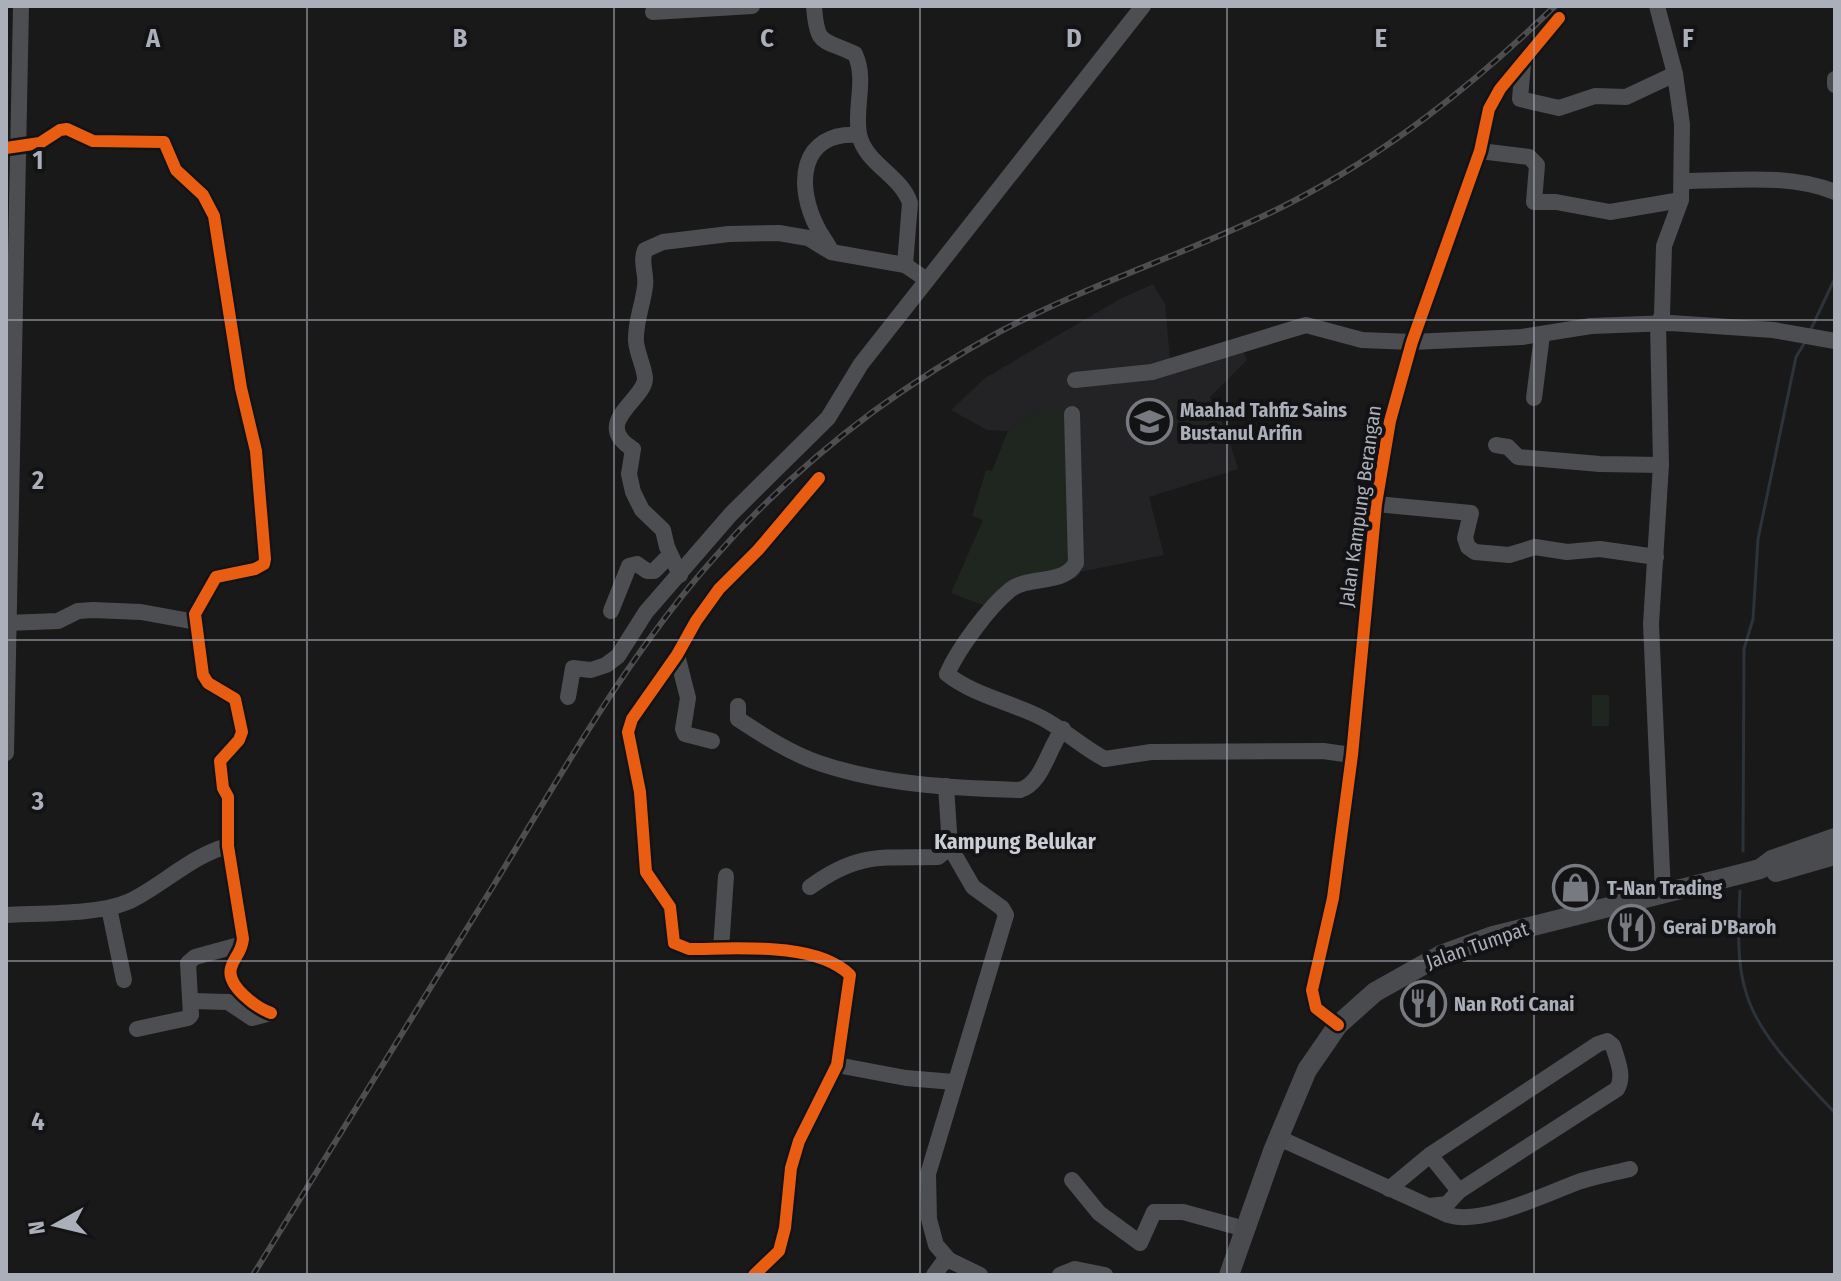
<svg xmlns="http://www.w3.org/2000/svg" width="1841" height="1281" font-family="'Fira Sans Condensed',sans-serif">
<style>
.built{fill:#232325}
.green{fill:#1f2620}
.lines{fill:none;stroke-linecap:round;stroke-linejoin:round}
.stream{stroke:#2d333a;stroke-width:3}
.minor{stroke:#4d4e52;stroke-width:16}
.major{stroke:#4a4b4e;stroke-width:20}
.rail-casing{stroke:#4e4e50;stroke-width:6}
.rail{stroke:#131315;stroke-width:3;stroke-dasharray:9;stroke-linecap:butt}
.cycleway-casing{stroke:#131315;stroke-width:17}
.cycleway{stroke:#e95d12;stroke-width:12}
.grid{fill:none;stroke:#abafb9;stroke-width:2;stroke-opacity:0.55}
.labels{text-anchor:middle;stroke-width:8;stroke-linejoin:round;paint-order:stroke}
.poi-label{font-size:20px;font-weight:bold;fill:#abafb9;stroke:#131315;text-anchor:start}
.street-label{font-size:20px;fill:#abafb9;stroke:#131315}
.neighbourhood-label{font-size:22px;font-weight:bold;fill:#ccced5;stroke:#131315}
.grid-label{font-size:26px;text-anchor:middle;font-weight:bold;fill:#abafb9;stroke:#131315;stroke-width:8;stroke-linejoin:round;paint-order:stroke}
</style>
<rect width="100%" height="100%" fill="#191919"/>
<path class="built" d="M1153,284L1165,304L1171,370L1243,350L1247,360L1210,397L1227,433L1238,469L1149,497L1164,555L1080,572L1076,411L1038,410L1008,431L987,430L951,410L985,378L1120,299Z"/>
<g class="green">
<path d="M1065,408L1076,411L1080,574L1076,578L1015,592L999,611L951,593L983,520L972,516L986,470L992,471L1008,431L1038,410Z"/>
<rect x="1592" y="695" width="17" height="31"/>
</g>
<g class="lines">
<g class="stream">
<path d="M1811,329L1835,278"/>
<path d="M1743,851L1744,649L1753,619L1758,539L1796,357L1805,342"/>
<path d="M1740,891C1739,922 1736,958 1745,989C1757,1036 1803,1078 1835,1113"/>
</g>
<g class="minor">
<path d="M814,6C817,48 823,38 855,54C867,80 854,107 859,134C865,164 901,175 910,203L905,265"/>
<path d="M1657,6L1675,74L1682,124L1681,200L1664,246L1662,315L1658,324L1661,465L1651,624L1663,893"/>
<path d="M653,12L752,6"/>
<path d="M1523,64L1520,99L1559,108L1595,96L1626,97L1675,74"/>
<path d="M1835,79V85"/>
<path d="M6,148L40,143L60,130L67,129L93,141L164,142L176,170L203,195L214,216L241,388L256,451L265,559L264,564L255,569L216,577L195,614L203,675L208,683L235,699L242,732L239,740L220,761L223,788L228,797V846L243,939C241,955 234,956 231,968C226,986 257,1008 271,1013"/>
<path d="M1480,151L1529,157L1537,165L1534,202H1556L1610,212L1681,200"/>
<path d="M1682,181C1732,181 1788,173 1835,192"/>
<path d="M831,251C827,242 822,237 818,229C795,186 799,131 859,135"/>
<path d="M1075,380L1152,372L1306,325L1362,340L1412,342L1522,337L1591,326L1671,323L1773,330L1835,341"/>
<path d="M1534,398L1542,335"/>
<path d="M1072,414L1076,563C1063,586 1029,575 1010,590C988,608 958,649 947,674C975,696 1011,702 1042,718C1065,730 1083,748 1105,759L1151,752L1323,751L1352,755"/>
<path d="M1496,445L1508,447L1518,457L1600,464L1661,465"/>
<path d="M1376,504L1471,513L1465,538L1468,547L1475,552L1509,555L1535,547L1567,552L1600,549L1656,557"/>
<path d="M680,575L667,547L663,530L642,510L633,492L629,474L633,449C590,423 646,399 645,378C644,366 637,354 636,341C635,322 643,305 645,286C647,273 640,264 645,250L663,242L729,234L779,233L808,238L831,252L905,265L927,280"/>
<path d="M611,611L629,566L637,564L647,571H654L670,555"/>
<path d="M7,623L58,621L78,611L93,610L141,612L196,622"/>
<path d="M677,655L688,698L683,729L685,734L712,741"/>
<path d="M568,697L573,668L591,670L606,665L618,656L646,612L731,514L828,418L861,364L1143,6"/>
<path d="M738,706V719C764,736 790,753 819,763C883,785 953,788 1020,790C1043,783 1048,748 1063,729"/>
<path d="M6,753L21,6"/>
<path d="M946,786L950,847L973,887L1002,908L1006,915L928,1174L929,1219L936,1245L949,1260L980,1275"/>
<path d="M810,887C858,852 881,858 938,857L950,847"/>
<path d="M109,908L124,980"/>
<path d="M6,915C41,913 99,915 130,901C163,885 192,855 228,846"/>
<path d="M721,949L726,876"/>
<path d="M191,1001L228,1002L252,1018L271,1013"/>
<path d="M1338,1025L1316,1008L1312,990L1333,898L1352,755L1376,504L1390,421L1412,342L1480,151L1489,109L1500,89L1559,18"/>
<path d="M137,1029L188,1018L191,1015L188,963L195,957L239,945L243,939"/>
<path d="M837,1065L906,1078L954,1082"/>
<path d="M1279,1138L1448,1215C1482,1226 1547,1193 1581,1181C1597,1176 1614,1173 1630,1169"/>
<path d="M1430,1155L1459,1191"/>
<path d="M1072,1180L1099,1213L1140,1243L1154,1212H1183L1245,1229"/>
<path d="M1389,1189L1430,1155L1598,1044L1607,1041L1613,1046C1617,1060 1625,1076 1617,1089L1459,1191L1447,1204L1429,1206"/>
<path d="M754,1275L779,1251L785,1228L791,1168L799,1141L837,1065L850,975C815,941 734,949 689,949L674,943L670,907L646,872L640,792L628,732L632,719L677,655L696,621L719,589L758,550L819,478"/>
<path d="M934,1275L942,1264L949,1260"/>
<path d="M1060,1275L1075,1269L1105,1275"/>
</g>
<g class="major">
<path d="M1776,872L1835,855"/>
<path d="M1229,1275L1273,1151L1307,1070L1338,1025L1375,992L1441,955L1493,936L1741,874L1760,869L1772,860L1835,838"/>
</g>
<defs>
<path id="rail" d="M253,1275C334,1144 414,1014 495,883C562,773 629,653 715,557C762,503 816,454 874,411C914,382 957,355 1001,331C1092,283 1192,252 1284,206C1387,154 1472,86 1555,6"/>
</defs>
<use href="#rail" class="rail-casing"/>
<use href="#rail" class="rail"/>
<defs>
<g id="cycleway">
<path d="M6,148L40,143L60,130L67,129L93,141L164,142L176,170L203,195L214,216L241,388L256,451L265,559L264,564L255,569L216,577L195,614L203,675L208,683L235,699L242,732L239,740L220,761L223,788L228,797V846L243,939C241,955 234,956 231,968C226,986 257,1008 271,1013"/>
<path d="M1338,1025L1316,1008L1312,990L1333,898L1352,755L1376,504L1390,421L1412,342L1480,151L1489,109L1500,89L1559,18"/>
<path d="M754,1275L779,1251L785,1228L791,1168L799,1141L837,1065L850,975C815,941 734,949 689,949L674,943L670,907L646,872L640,792L628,732L632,719L677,655L696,621L719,589L758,550L819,478"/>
</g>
</defs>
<use href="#cycleway" class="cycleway-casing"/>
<use href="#cycleway" class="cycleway"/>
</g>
<path class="grid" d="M307,6V1275M614,6V1275M920,6V1275M1227,6V1275M1534,6V1275M6,320H1835M6,640H1835M6,961H1835"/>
<defs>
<symbol id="school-ring" viewBox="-11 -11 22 22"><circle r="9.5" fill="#131315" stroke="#787a81" stroke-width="1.5"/><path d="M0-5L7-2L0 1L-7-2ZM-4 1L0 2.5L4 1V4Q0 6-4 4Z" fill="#787a81"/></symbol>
<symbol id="shop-ring" viewBox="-11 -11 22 22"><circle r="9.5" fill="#131315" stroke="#787a81" stroke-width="1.5"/><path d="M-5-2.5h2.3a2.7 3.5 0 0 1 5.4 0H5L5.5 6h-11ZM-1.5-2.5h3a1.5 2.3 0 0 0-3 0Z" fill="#787a81"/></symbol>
<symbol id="restaurant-ring" viewBox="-11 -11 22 22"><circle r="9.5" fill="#131315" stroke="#787a81" stroke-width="1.5"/><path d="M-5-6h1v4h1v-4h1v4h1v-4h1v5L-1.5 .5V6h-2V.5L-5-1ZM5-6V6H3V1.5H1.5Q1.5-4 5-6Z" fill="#787a81"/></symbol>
</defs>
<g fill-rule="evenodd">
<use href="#school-ring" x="1124" y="396" width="51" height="51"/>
<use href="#shop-ring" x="1550" y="862" width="51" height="51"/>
<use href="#restaurant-ring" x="1606" y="902" width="51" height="51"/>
<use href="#restaurant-ring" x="1398" y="978" width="51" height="51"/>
</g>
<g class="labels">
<g class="poi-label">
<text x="1180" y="417">Maahad Tahfiz Sains<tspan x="1180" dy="23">Bustanul Arifin</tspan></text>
<text x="1607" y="895">T-Nan Trading</text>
<text x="1663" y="934">Gerai D'Baroh</text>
<text x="1454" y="1011">Nan Roti Canai</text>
</g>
<g class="street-label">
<text transform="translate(1360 506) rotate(-82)" y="7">Jalan Kampung Berangan</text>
<text transform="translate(1477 945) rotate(-19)" y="7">Jalan Tumpat</text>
</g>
<g class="neighbourhood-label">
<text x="1015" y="849">Kampung Belukar</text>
</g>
</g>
<g class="grid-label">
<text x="153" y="47">A</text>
<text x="460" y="47">B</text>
<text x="767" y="47">C</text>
<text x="1074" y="47">D</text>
<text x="1381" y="47">E</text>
<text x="1688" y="47">F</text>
<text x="38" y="169">1</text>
<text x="38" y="489">2</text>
<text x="38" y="810">3</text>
<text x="38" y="1130">4</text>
</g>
<rect width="1841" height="1281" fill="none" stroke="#abafb9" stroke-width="16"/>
<g transform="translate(56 1225) rotate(262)" stroke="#131315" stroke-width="6" paint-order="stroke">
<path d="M0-6L14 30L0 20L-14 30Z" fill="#abafb9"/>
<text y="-12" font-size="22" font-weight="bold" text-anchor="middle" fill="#abafb9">N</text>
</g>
</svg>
